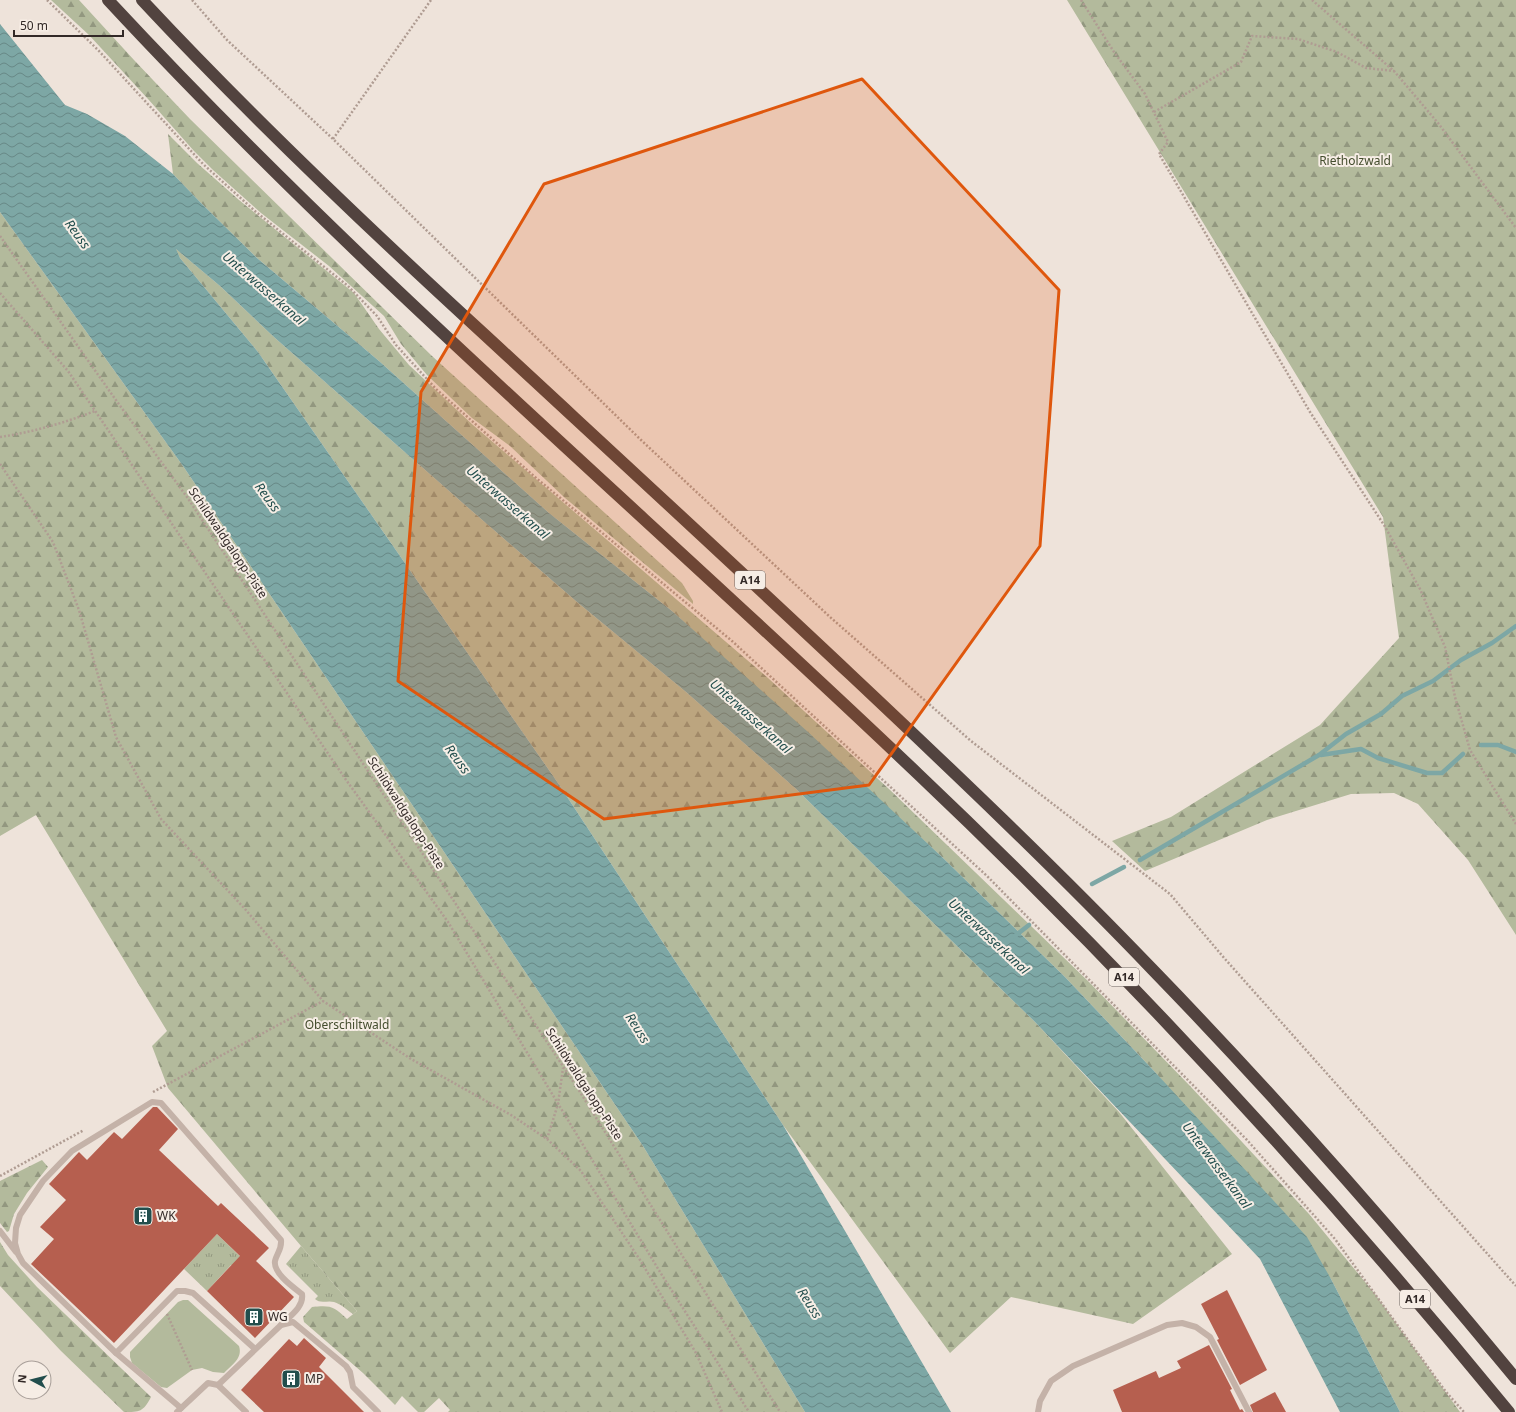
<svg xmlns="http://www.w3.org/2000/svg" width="1516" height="1412" font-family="'Noto Sans',sans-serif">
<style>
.grass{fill:url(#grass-tufts)}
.forest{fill:url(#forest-firs)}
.park{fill:#b3ba9c}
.water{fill:url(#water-waves)}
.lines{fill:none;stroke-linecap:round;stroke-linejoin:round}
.stream{stroke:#7da7a5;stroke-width:4.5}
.building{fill:#b65f4f}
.path{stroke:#af9c92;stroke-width:2.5;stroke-dasharray:2 2;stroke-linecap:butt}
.service{stroke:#c4b2a8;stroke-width:6}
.motorway{stroke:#52433f;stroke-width:12}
.marked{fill:#df570d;fill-opacity:0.2;stroke:#df570d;stroke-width:3;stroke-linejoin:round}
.labels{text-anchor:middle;stroke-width:4;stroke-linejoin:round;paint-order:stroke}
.shield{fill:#f6ede5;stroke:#6d6460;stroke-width:1}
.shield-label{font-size:11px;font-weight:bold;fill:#322927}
.park-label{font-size:12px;fill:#444d2e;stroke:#f6ede5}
.street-label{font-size:12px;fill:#322927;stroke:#f6ede5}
.poi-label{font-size:12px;fill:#322927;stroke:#f6ede5;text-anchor:start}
.water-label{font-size:13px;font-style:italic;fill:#224e4d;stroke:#f6ede5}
</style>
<defs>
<pattern id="grass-tufts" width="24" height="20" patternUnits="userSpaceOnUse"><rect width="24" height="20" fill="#b3ba9c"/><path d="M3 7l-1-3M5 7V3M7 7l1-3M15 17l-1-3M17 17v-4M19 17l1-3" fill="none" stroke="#92977f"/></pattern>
<pattern id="forest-firs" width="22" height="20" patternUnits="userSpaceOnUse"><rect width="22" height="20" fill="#b3ba9c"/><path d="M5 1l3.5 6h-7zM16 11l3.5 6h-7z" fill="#92977f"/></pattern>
<pattern id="water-waves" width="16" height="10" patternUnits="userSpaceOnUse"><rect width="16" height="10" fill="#7da7a5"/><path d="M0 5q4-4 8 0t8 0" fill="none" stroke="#678886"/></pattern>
</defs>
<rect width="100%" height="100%" fill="#eee3da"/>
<g class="grass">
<path d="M217,1234L251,1267L231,1265L207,1291L184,1269Z"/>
<path d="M301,1246L357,1311L353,1314C347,1310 341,1304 334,1302C328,1300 320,1304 315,1299L318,1296L286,1264Z"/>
</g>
<g class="forest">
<path d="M51,0H79L134,60L190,119L432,356L682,583L693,601V604L565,498L510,446L472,418L427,375L401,344L384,316L329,266L261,213L213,170L194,151L148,99L89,35Z"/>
<path d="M1067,0H1516V935L1468,860L1418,804L1394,793L1351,794L1267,820L1145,871L1112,841L1171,817L1320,725L1399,638L1383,517Z"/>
<path d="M168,134L197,163L239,200L354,293L379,329L409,365L473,425L768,678L889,789L1089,982L1191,1087L1309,1214L1375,1294L1460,1412H1400L1331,1279L1155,1072L1065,977L941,856L672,611L549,513L379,361L257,258L201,203L173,174Z"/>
<path d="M0,212L183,466L643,1146L805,1412H448L450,1410L439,1398L424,1412H418L402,1396L395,1405L363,1373L304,1322L303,1317L312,1307C330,1305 334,1306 347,1319L357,1311L301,1246L168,1088L152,1046L167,1031L36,815L0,836Z"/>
<path d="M175,248L220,286L275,338L465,505L577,602L686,692L795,788L1035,1022L1119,1112L1232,1254L1133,1324L1011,1297L950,1353L783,1125L558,783L258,352L180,258Z"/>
<path d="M42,1160L48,1167L27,1193L14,1214L9,1231L7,1232L0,1223V1181Z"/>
<path d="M0,1242L8,1255L37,1287L151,1397C143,1412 140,1412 124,1412L61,1351L0,1286Z"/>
</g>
<path class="park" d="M183,1300H188L239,1346C243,1358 232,1365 224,1373L213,1372L202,1368L192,1370L167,1388L161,1387L132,1363L130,1357V1352L178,1302Z"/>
<path class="water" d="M0,24L65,105L87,114L125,136L173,174L201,203L257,258L379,361L549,513L672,611L808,732L941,856L1065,977L1155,1072L1307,1237L1331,1279L1400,1412H1340L1260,1259L1035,1022L795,788L686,692L577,602L465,505L275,338L220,286L176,249L180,258L258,352L558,783L783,1125L951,1412H805L643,1146L183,466L0,212Z"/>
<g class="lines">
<g class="stream">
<path d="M1481,745H1498L1516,752"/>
<path d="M1321,755L1361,749L1378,758L1427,773H1442L1463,754"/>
<path d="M1140,860L1319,755L1346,734L1381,714L1402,696L1433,681L1461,660L1492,643L1516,626"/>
<path d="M1092,884L1124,867"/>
<path d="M1015,936L1029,925"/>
</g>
</g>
<g class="building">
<path d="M153,1107H157L178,1129L159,1150L218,1206L221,1203L269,1248L256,1261L294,1297L255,1338L207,1291L240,1256L217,1234L114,1343L31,1264L54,1239L40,1227L66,1200L49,1184L79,1152L87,1160L114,1132L122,1139Z"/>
<path d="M1227,1290L1267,1370L1240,1385L1217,1340L1219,1339L1201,1304Z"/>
<path d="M304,1338L326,1358L319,1367L364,1412H264L241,1390L289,1339L297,1346Z"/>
<path d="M1209,1345L1232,1389L1230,1390L1240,1410L1242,1409L1244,1412H1122L1113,1390L1156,1371L1159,1378L1181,1368L1177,1361Z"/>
<path d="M1275,1392L1286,1412H1253L1250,1405Z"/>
</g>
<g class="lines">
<g class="path">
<path d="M47,0L99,51L203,164L256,212L348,286L377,316L396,345L436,389L535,477L732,641L987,876L1247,1140L1335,1239L1446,1392L1464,1412"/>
<path d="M192,0L227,40L333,139L641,440L830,617L971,741L1170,894L1225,959L1516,1286"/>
<path d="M1081,0L1114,52L1145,94L1168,142L1159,154L1310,412L1384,525L1420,589L1445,647L1455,697L1470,750L1516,824"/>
<path d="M1312,0L1394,71L1438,123L1516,228"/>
<path d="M1154,112L1241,62L1252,36L1298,39L1337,52L1366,68L1394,71"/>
<path d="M333,139L431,0"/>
<path d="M0,236L118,403L187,497L580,1092L780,1412"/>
<path d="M0,293L68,371L344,777L448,922L660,1272L749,1412"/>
<path d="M0,437C33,432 64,423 95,411"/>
<path d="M0,464L53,542L79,610L116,737L161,819L245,909L323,1001L411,1059L511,1115L547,1139L581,1171L640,1260L696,1353L722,1412"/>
<path d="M153,1092L323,1001"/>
<path d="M547,1139L558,1104L563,1068"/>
<path d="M0,1176L84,1130"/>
<path d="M167,1314L192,1370"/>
</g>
<g class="service">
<path d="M0,1231L16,1252"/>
<path d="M116,1353L23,1263L18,1254L15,1243L16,1228L20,1215L43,1181L72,1151L152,1102L161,1103L281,1240C282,1249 277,1253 275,1261C273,1273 293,1287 302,1294C304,1307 290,1316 281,1325"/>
<path d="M218,1385L281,1325L293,1322L346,1366L350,1372L353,1387L378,1412"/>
<path d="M181,1408L116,1353L177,1291H185L193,1293L255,1349"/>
<path d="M177,1412L208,1383L218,1385L246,1412"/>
<path d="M1038,1412L1040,1401L1051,1381L1073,1366L1167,1325L1182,1323L1196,1327L1210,1337L1249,1412"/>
</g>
<g class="motorway">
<path d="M108,0C362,274 648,516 918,774C1130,975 1324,1186 1509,1412"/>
<path d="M142,0C251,117 367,227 485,335C607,448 730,561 851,675C953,771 1055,868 1152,969C1279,1100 1400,1238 1516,1379"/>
</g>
</g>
<path class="marked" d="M862,79L1059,290L1040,546L869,785L604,819L398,681L421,392L544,184Z"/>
<defs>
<symbol id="building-square" viewBox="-11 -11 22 22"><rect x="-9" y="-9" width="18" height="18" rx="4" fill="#224e4d" stroke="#f6ede5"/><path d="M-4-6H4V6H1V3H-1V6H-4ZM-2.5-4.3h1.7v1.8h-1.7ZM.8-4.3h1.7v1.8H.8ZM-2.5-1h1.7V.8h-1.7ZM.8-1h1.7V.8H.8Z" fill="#fff"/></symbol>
</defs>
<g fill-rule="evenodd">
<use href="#building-square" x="132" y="1205" width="22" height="22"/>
<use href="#building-square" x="243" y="1306" width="22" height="22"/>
<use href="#building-square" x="280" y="1368" width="22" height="22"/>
</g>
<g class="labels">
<g class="shield">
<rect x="735" y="571" width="30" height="18" rx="3"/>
<rect x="1109" y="968" width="30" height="18" rx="3"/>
<rect x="1400" y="1290" width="30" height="18" rx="3"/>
</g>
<g class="shield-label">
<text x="750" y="584">A14</text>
<text x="1124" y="981">A14</text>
<text x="1415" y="1303">A14</text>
</g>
<g class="park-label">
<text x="1355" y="165">Rietholzwald</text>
<text x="347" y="1029">Oberschiltwald</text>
</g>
<g class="street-label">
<text transform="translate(228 543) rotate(56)" y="4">Schildwaldgalopp-Piste</text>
<text transform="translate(406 813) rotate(57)" y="4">Schildwaldgalopp-Piste</text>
<text transform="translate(584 1084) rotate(57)" y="4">Schildwaldgalopp-Piste</text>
</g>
<g class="poi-label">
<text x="157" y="1220">WK</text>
<text x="268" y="1321">WG</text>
<text x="305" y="1383">MP</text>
</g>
<g class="water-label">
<text transform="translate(78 234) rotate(54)" y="5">Reuss</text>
<text transform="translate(264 288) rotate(41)" y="5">Unterwasserkanal</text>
<text transform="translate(268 497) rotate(54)" y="5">Reuss</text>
<text transform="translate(508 502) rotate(41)" y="5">Unterwasserkanal</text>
<text transform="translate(751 716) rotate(42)" y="5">Unterwasserkanal</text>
<text transform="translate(458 759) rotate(54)" y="5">Reuss</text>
<text transform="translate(989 936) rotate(43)" y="5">Unterwasserkanal</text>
<text transform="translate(638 1028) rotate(58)" y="5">Reuss</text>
<text transform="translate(1217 1165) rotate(53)" y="5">Unterwasserkanal</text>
<text transform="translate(810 1303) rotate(58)" y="5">Reuss</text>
</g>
</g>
<g transform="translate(32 1380) rotate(277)"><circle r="19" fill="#f6ede5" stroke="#a89f99"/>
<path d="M0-3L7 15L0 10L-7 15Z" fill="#224e4d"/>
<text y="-6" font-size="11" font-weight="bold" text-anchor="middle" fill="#322927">N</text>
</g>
<path d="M14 30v6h109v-6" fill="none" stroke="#322927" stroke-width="2"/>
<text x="20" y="30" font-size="12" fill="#322927" stroke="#f6ede5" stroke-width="3" paint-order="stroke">50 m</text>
</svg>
